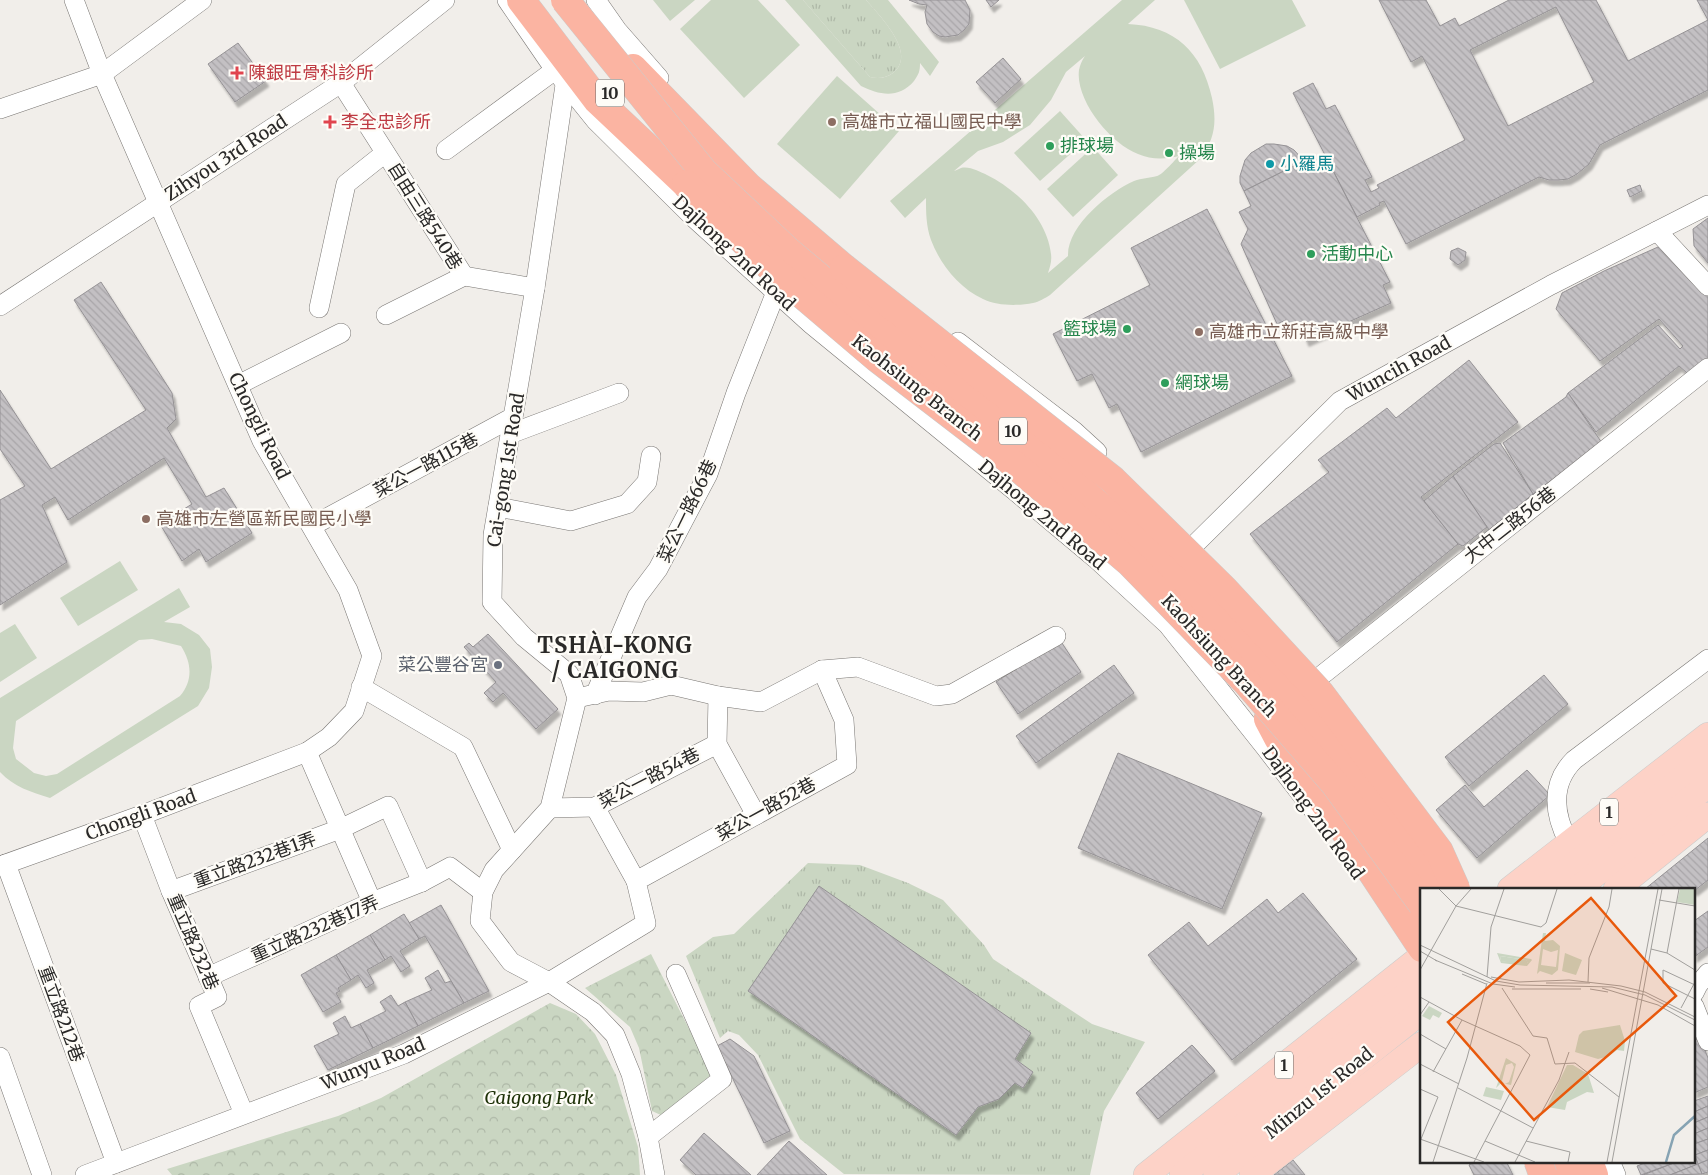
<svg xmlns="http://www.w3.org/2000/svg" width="1708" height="1175" font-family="Merriweather,'Noto Sans TC',serif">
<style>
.grass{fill:url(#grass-tufts)}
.forest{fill:url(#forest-crowns)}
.pitch{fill:#cad6c2;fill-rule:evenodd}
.building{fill:url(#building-back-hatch);stroke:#959295;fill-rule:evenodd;filter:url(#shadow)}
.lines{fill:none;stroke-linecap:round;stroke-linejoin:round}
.minor-casing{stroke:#797673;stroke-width:20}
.major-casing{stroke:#cccccb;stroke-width:26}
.highway-casing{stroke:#cccccb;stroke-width:29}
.minor{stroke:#fff;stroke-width:19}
.major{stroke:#fdd2c7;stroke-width:25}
.highway{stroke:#fbb4a2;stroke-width:28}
.highway-bridge-casing{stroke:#cccccb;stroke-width:29;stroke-linecap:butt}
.highway-bridge{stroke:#fbb4a2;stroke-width:28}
.health-dot{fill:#e0444e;stroke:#fefcf7;stroke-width:2}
.education-dot{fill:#8d6e63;stroke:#fefcf7;stroke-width:2}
.leisure-dot{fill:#2e9e5b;stroke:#fefcf7;stroke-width:2}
.culture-dot{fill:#0f9aa8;stroke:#fefcf7;stroke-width:2}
.worship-dot{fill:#6b7280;stroke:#fefcf7;stroke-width:2}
.labels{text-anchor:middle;stroke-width:4.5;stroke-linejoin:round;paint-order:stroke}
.shield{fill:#fefcf7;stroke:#6a6866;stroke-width:1}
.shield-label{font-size:16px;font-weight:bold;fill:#2a2928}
.health-label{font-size:18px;fill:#be3a42;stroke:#fefcf7;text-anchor:start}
.education-label{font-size:18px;fill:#785e54;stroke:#fefcf7;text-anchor:start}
.leisure-label{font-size:18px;fill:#27864d;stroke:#fefcf7;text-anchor:start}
.street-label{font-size:18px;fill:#2a2928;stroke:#fefcf7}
.culture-label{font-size:18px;fill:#0d838f;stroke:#fefcf7;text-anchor:start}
.worship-label{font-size:18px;fill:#5b616d;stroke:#fefcf7;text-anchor:end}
.park-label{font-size:18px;font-style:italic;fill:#1d3107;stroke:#fefcf7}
.district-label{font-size:22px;font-weight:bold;letter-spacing:1px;fill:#2a2928;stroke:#fefcf7}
.inset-river{fill:none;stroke:#86a3b3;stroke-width:2.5}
.inset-road{fill:none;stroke:#a19f9c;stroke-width:1}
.view{fill:#e8590c;fill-opacity:0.15;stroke:#e8590c;stroke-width:2.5}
.inset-edge{fill:none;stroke:#2a2928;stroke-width:2.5}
</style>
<defs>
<pattern id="grass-tufts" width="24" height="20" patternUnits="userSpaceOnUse" patternTransform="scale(1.25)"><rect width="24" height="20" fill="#cad6c2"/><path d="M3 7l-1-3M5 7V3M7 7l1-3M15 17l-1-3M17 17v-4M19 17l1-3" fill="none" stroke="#aeb8a7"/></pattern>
<pattern id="forest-crowns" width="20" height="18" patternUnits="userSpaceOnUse" patternTransform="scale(1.25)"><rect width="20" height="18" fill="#cad6c2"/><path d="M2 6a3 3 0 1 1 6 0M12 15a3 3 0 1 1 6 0" fill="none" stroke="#aeb8a7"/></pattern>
<pattern id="building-back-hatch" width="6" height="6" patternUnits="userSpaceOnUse" patternTransform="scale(1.25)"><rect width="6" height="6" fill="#c3c0c3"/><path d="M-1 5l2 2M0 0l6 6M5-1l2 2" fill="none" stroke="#a8a5a8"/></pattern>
<filter id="shadow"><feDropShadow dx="3" dy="5.5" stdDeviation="1" flood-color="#0004"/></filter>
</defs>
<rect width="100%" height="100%" fill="#f1eeea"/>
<g class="grass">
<path d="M803,0H866C880,16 918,54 893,73C886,78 878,79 870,77Z"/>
<path d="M808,863L860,865L908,883L943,900L984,945L993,959L1092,1024L1145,1042L1104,1111L1090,1175L844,1174L800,1139L758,1055L739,1035L728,1031L720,1038L686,956L713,937L734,934Z"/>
</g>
<g class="forest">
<path d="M651,954L712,1074L663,1116L652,1111L639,1048L630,1027L585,988Z"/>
<path d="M550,1003L576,1014L595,1034L616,1075L638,1147L640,1175H172L167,1169L338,1116L381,1098Z"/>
</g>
<g class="pitch">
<path d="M653,0H695L670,21Z"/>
<path d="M711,0H758L800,45L744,98L680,29Z"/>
<path d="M785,0H803L870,77C879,79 886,78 893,73C918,54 880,16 866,0H888L939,62L930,76L920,63C920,71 919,74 914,81C899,99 879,95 861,86Z"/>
<path d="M1122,0H1155L1128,24C1175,26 1202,52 1212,98C1217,122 1215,139 1200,159L1050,295C1045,298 1039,302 1033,303C1018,306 997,306 983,299C959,288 940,264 931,240C926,226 926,212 926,198L905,218L890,201ZM1085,56C1082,60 1080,65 1079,70C1075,100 1111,144 1138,154C1152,160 1166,159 1179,156C1174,161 1162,175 1157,176C1149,178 1142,178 1134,181C1109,192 1067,226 1068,256L1048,273C1050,267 1052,261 1051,254C1047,219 1017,190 987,175C980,172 970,166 961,168C959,169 957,170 954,171L978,151L1003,142L1030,125L1051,100L1066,72Z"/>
<path d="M1184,0H1292L1306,26L1220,69Z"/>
<path d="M837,76L899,131L840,199L777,144Z"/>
<path d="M1060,111L1086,140L1040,181L1014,153Z"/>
<path d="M1093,147L1118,175L1073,217L1047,189Z"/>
<path d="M120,561L138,590L78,626L60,598Z"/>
<path d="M179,588L190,607L164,622L181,624L199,635L210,649L212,667L209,688L198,706L50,798C31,792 14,787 0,772V698ZM152,639L181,646C192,663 193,681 180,696L57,774L46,776L34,773L16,759L13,748L16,721L139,640Z"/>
<path d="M15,624L37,658L0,682V633Z"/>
</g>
<g class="building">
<path d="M909,0H965L970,10L969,24L964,30L958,35L945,37L939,36L933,32L927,24L925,12L927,5L919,4Z"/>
<path d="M986,0H999L991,7Z"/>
<path d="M1379,0H1426L1440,26L1455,18L1459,26L1509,0H1596L1628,61L1708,20V90L1600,145L1589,164L1577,174L1568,179L1559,180H1549L1539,177L1406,244L1384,201L1379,203L1380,205L1357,217L1293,93L1313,83L1326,109L1335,105L1372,177L1365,180L1371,192L1379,188L1377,185L1465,140L1422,56L1411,62ZM1556,7L1594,82L1508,126L1470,50Z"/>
<path d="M1697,0H1708V21V20Z"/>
<path d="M238,43L266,81L235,102L208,64Z"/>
<path d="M1003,58L1021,79L995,103L976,82Z"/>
<path d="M1266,144H1274L1287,146L1294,150L1304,161L1244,191L1240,183V176L1245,160L1251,153Z"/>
<path d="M1314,156L1320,169L1330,165L1390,282L1383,285L1391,303L1306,341L1300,326L1290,330L1286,320L1277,324L1241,244L1248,229L1239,212L1251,206L1244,191Z"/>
<path d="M1640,185L1642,191L1630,197L1627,190Z"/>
<path d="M1207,209L1292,376L1141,452L1117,404L1109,408L1092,374L1077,381L1053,334L1150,285L1131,248Z"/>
<path d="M1708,218V263L1694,246L1693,229Z"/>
<path d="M1658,247L1670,248L1708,295V359L1687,373L1679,366L1596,432L1568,393L1658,325L1680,349L1683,346L1659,319L1600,361L1556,309L1562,293L1604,271Z"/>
<path d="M1458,248L1466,252L1465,260L1458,265L1450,259L1451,251Z"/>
<path d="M101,282L172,393L176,419L167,428L206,497L224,488L252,533L206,562L199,549L182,561L160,524L192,504L164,458L68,520L55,497L42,505L67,562L0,605V500L25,486L0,449V390L51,469L146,410L74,300Z"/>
<path d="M1469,360L1518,422L1421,497L1458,544L1337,642L1250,534L1329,472L1318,460L1387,408L1396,418Z"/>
<path d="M1568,393L1602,443L1533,494L1503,443L1566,397Z"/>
<path d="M1500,443L1533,494L1489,530L1453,476L1494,444Z"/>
<path d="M1453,476L1487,527L1463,546L1458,544L1424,501Z"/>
<path d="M488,634L558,709L536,729L503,693L493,702L484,693L496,682L464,647L469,643L473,647Z"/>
<path d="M1060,640L1081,672L1018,714L996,682Z"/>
<path d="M1114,665L1134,693L1036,763L1016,736Z"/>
<path d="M1544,675L1568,704L1469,786L1445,757Z"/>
<path d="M1118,753L1262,813L1222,909L1078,848Z"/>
<path d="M1527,770L1550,795L1477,858L1436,810L1465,785L1484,807Z"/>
<path d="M1708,838V880L1694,891V889H1645Z"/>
<path d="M819,886L1031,1033L1015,1059L1033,1072L1023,1088L1015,1083L999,1099L978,1107L956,1135L748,991Z"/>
<path d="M1303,893L1357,959L1232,1060L1148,955L1189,922L1208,946L1267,899L1278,913Z"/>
<path d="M441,905L489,991L464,1003L425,936L419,939L409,923Z"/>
<path d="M1708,911V947L1694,957V921Z"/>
<path d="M404,914L419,939L400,951L410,966L401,972L391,956L385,960L370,935Z"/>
<path d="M370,935L385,960L367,970L374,983L366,988L358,975L351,980L336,955Z"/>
<path d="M336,955L351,980L338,988L340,991L336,993L341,1002L323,1012L301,975Z"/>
<path d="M438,970L445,983L451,981L464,1003L418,1026L405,1002L432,990L425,978Z"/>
<path d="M391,995L398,1006L405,1002L418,1026L373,1048L360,1024L386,1011L380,1002Z"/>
<path d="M345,1016L351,1028L360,1024L373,1048L328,1070L314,1046L339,1034L333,1023Z"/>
<path d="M1700,1038L1708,1058V1087L1694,1093V1040Z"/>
<path d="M730,1039L754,1056L790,1131L764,1143L717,1046Z"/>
<path d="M1192,1045L1215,1071L1158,1119L1136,1093Z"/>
<path d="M1192,1045L1215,1071L1158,1119L1136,1093Z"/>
<path d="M1708,1096V1106L1694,1112V1101Z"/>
<path d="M1708,1106V1117L1694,1123V1112Z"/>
<path d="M1708,1117V1128L1694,1134V1123Z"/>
<path d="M1708,1128V1139L1694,1144V1134Z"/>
<path d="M704,1133L751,1175H696L680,1160Z"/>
<path d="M1708,1139V1150L1695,1155L1694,1144Z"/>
<path d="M789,1141L827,1175H757Z"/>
<path d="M1708,1150V1160L1698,1164L1695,1155Z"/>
<path d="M1694,1155L1698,1164L1670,1175H1643L1679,1161H1694Z"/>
<path d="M1293,1160L1305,1175H1274Z"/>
<path d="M1708,1160V1172L1702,1174L1698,1164Z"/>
<path d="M1476,1161H1506L1513,1175H1474L1469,1165Z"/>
<path d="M1650,1161H1679L1641,1175L1637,1166Z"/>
<path d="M1698,1164L1702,1174L1670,1175Z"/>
</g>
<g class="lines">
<defs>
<g id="minor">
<path d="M507,0L555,70L596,121L694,218L812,325L1015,491L1095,558L1168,625L1265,747L1327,828"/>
<path d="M596,0L617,30L659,78"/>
<path d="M341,83L464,276L386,315"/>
<path d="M565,85L535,288L493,535L492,602L524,637L569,674L577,698L550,808L494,870L483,892L480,921L511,962L549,982L593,1012L615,1035L631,1074L648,1137L655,1175"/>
<path d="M0,109L102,74L202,0"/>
<path d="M446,150L555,70"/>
<path d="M1657,231L1708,286"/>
<path d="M464,276L535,288"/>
<path d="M0,306L341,83L445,0"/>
<path d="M319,308L346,184L385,153"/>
<path d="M958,342L1074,431L1097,452"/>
<path d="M238,385L341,333"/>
<path d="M510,434L619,393"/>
<path d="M498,507L571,521L627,504L647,482L651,456"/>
<path d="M312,526L513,417"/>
<path d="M1179,560L1340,401L1551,285L1708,205"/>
<path d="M1312,683L1708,368"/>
<path d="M361,687L463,747L512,850"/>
<path d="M595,695L637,597L658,569L708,474L736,393L776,292"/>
<path d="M718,696L717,744L756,815"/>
<path d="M577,698L609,691L643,692L671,685L718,696L761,702L822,670L858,667L936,696L952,694L1056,636"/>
<path d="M307,752L372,902"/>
<path d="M595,807L636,881"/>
<path d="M550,808L595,807L717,744"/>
<path d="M142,815L171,891L217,997L199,1006L244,1114"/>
<path d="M1569,843C1554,815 1550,784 1574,760L1708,659"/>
<path d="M6,864L116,1163"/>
<path d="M0,866L142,815L307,752L329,737L354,711L372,656L348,590L262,441L102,74L74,0"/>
<path d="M171,891L340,829L388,806L422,882L450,867L483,892"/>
<path d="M208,977L372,902L422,882"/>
<path d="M1694,993L1698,985L1708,973"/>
<path d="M1694,1006L1708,1041"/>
<path d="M0,1057L42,1175"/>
<path d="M648,1137L722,1079L676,974"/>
<path d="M1610,1161L1616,1175"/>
<path d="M85,1175L404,1054L549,982L646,923L636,881L847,765L844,720L822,670"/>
</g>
<g id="major">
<path d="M1510,889L1708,735"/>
<path d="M1543,889L1708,757"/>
<path d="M1577,889L1708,785"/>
<path d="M1616,889L1708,815"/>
<path d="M1146,1175L1422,956"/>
<path d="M1182,1175L1422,982"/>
<path d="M1216,1175L1422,1011"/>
<path d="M1252,1175L1422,1044"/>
</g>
<g id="highway">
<path d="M521,0L597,100L686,184"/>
<path d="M633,68L749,187L844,268"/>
<path d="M1268,719L1278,738L1346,833L1422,948"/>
<path d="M1564,1161L1570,1175"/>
<path d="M1589,1161L1594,1175"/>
</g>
</defs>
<use href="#minor" class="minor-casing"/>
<use href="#major" class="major-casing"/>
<use href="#highway" class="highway-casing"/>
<use href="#minor" class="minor"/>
<use href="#major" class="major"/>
<use href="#highway" class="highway"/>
<defs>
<g id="highway-bridge">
<path d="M565,0L704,172L788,251L888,335L1016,433L1147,547L1260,661L1322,734L1376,804L1437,889"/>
<path d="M686,184L771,268L878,359L1003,455L1129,562L1247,683L1334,783L1422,904"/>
<path d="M844,268L1113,480L1224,589L1320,693L1439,851L1456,889"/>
<path d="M1538,1161L1543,1175"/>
</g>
</defs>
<use href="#highway-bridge" class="highway-bridge-casing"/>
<use href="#highway-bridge" class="highway-bridge"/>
</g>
<g class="health-dot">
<path d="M234.5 65.5h5v5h5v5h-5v5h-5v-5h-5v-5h5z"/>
<path d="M327.5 114.5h5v5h5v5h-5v5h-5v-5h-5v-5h5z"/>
</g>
<g class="education-dot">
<circle cx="832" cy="122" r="5"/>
<circle cx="1199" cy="332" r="5"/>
<circle cx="146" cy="519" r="5"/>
</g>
<g class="leisure-dot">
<circle cx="1050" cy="146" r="5"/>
<circle cx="1169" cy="153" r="5"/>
<circle cx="1311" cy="254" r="5"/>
<circle cx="1127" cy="329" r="5"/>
<circle cx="1165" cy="383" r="5"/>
</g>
<circle class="culture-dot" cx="1270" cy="164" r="5"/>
<circle class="worship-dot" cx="498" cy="665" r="5"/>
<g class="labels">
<g class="shield">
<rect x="596" y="79.5" width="28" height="27" rx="4"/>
<rect x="999" y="417.5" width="28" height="27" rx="4"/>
<rect x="1600" y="798.5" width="18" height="27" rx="4"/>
<rect x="1275" y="1051.5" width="18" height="27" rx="4"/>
</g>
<g class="shield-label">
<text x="610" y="99">10</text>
<text x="1013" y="437">10</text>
<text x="1609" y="818">1</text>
<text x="1284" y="1071">1</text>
</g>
<g class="health-label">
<text x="248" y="79">陳銀旺骨科診所</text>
<text x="341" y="128">李全忠診所</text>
</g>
<g class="education-label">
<text x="842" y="128">高雄市立福山國民中學</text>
<text x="1209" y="338">高雄市立新莊高級中學</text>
<text x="156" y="525">高雄市左營區新民國民小學</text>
</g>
<g class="leisure-label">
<text x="1060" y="152">排球場</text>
<text x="1179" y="159">操場</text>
<text x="1321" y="260">活動中心</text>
<text x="1117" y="335" text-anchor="end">籃球場</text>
<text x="1175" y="389">網球場</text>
</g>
<g class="street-label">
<text transform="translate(226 158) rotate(-33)" y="6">Zihyou 3rd Road</text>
<text transform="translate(425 216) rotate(58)" y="6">自由三路540巷</text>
<text transform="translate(734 253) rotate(43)" y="6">Dajhong 2nd Road</text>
<text transform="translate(1399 369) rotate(-29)" y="6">Wuncih Road</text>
<text transform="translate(917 388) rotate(38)" y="6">Kaohsiung Branch</text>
<text transform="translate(259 426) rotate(64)" y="6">Chongli Road</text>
<text transform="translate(426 465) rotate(-28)" y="6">菜公一路115巷</text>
<text transform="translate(506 470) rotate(-81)" y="6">Cai-gong 1st Road</text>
<text transform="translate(687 511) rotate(-64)" y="6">菜公一路66巷</text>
<text transform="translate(1042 515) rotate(40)" y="6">Dajhong 2nd Road</text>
<text transform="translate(1510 525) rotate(-38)" y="6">大中二路56巷</text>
<text transform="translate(1219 656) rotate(47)" y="6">Kaohsiung Branch</text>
<text transform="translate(649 778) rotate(-27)" y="6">菜公一路54巷</text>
<text transform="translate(766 809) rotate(-29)" y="6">菜公一路52巷</text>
<text transform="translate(1313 813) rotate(54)" y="6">Dajhong 2nd Road</text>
<text transform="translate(141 815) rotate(-20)" y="6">Chongli Road</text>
<text transform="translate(255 860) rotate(-20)" y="6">重立路232巷1弄</text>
<text transform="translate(315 929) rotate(-24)" y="6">重立路232巷17弄</text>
<text transform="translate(193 942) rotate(67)" y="6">重立路232巷</text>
<text transform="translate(61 1014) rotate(70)" y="6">重立路212巷</text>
<text transform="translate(373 1064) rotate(-22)" y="6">Wunyu Road</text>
<text transform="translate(1319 1093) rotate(-39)" y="6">Minzu 1st Road</text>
</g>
<g class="culture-label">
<text x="1280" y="170">小羅馬</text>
</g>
<g class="worship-label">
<text x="488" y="671">菜公豐谷宮</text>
</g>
<g class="park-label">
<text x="539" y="1104">Caigong Park</text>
</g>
<g class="district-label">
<text x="615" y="653">TSHÀI-KONG<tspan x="615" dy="25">/ CAIGONG</tspan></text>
</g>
</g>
<g transform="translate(1420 888)">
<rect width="275" height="275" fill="#f1eeea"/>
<path d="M80,68L106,72L108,74L106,77L81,73ZM9,118L22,125L19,130L13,127L10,132L2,128ZM200,137L205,153L204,163L197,162L189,168L178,171L155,164L159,147L163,143Z" fill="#cad6c2"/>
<path d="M260,1H275V17L257,14ZM147,177H153L168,186L174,205L167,204L147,214L145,222L127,219Z" fill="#cad6c2"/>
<path d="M123,45H126L125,53L133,52L140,58L138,82L132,87L120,83L117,86ZM123,61L131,64L138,62L136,79L121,77ZM77,65L111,71L112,72L107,78L81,75ZM80,68L106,72L108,75L81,73ZM145,65L162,72L156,87L142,83ZM86,170L96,176L91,197L81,195L76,200ZM92,175L94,179L89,194L85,196L82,193L86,177ZM66,199L84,203L81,212L63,208Z" fill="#cad6c2" fill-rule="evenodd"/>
<path class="inset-river" d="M246,274L254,247L275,228"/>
<path class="inset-road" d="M19,1L36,18L121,39L126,35L137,1M239,12L275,18M0,57L76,93L100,97L192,99L225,107L275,132M231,61L247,65L275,82M0,63L17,73M247,65L259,1M15,72L73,96L95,99M0,82L36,18L51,1M42,86L66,96M67,89L71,39L84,1M71,89L99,94L149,92L201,98L225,104L275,129M168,94L169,70L189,19L192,1M126,95H170M275,97L243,82V95L275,111M82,100L113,148L127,150L135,176L155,175L199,209M182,100L238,117L275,138M92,101H161M170,101L188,104M0,109L42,132L100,158L110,167L54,274M261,120L275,94M0,127L9,114M0,146L26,161M0,176L39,196M13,184L42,132M38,200L113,240M0,201L18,209L1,251M0,251L64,274M65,253L115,274M106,253L150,264L148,274M13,274L47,170L67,95M95,274L139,192L149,164M187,274L238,1M192,274L242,1"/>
<path class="view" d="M171,10L256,108L114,232L28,134Z"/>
<rect width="275" height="275" class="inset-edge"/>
</g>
</svg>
